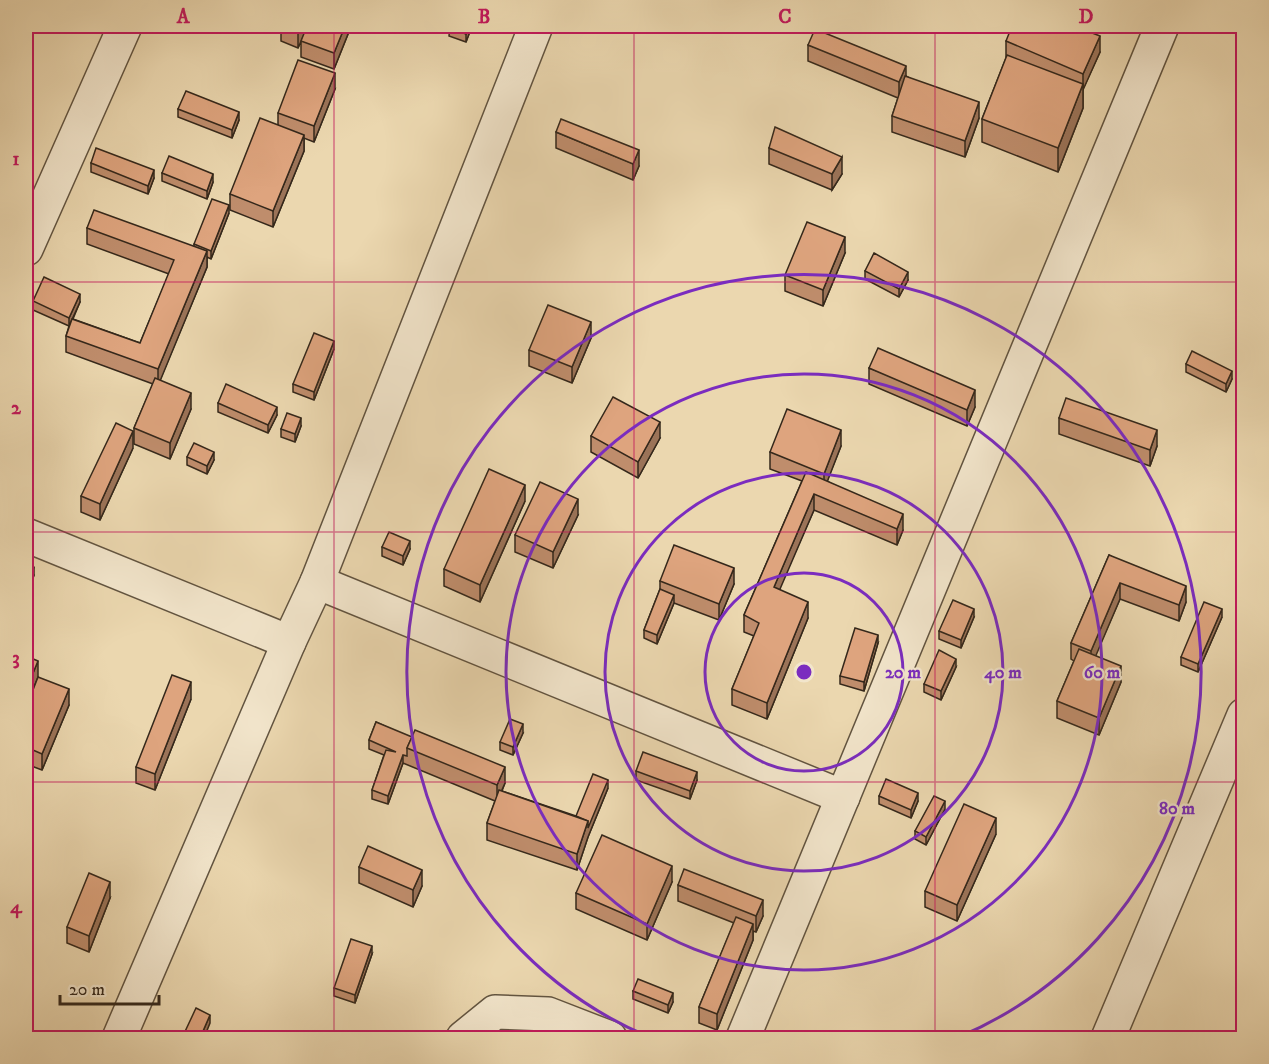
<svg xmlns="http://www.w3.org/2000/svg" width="1269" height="1064" font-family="'IM FELL DW Pica',serif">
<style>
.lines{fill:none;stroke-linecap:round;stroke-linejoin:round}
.minor-casing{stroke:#625440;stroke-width:36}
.tertiary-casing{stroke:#625440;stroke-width:36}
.minor{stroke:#f2e5cb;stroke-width:33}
.tertiary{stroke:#f2e5cb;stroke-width:33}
.wall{fill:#bf8d6c;stroke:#35281b;stroke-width:1.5}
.shaded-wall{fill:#9b7358;stroke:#35281b;stroke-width:1.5}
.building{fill:#dea47e;stroke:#35281b;stroke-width:1.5}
.grid{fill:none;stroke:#c2185b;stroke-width:1.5;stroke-opacity:0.55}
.ring{fill:none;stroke:#7b2cbf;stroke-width:3}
.centre{fill:#7b2cbf;stroke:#f2e5cb;stroke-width:3}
.ring-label{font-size:18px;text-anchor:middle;font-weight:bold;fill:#7b2cbf;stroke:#f2e5cb;stroke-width:4.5;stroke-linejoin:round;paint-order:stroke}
.neatline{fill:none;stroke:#c2185b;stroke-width:2}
.grid-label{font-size:20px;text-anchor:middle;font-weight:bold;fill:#c2185b}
</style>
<rect width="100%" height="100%" fill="#ebd7af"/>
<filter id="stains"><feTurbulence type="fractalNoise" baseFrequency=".00333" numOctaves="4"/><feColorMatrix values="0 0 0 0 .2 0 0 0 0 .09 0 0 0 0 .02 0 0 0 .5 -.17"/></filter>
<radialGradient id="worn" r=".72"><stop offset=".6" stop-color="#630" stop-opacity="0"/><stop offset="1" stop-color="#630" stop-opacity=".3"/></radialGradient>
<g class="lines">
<defs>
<g id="minor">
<path d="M26,249L125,26"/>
<path d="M26,535L289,642"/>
<path d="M317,582L843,797"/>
<path d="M119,1038L289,642L317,582L536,26"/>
<path d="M463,1038L495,1012L548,1014L610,1038"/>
<path d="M743,1038L1162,26"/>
</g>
<path id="tertiary" d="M1108,1038L1244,715"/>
</defs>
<use href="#minor" class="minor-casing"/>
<use href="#tertiary" class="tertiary-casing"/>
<use href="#minor" class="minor"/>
<use href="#tertiary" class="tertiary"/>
</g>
<g class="wall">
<path d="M281,26H350V29L334,69L301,57V41L298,48L281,41Z"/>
<path d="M450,26H472L466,42L449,36Z"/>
<path d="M1006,41L1100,52L1083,89V108L1058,172L982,142V119L1006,58Z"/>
<path d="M808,45L906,76L979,118L965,157L892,132V116L898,98L808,61Z"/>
<path d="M335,89L314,142L304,138V151L273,227L230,210V194L278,125V113Z"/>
<path d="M178,109L239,120L232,138L178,117Z"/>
<path d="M556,132L639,166L633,180L556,148Z"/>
<path d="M769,148L842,174L832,190L769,164Z"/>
<path d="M91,163L154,178L148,194L91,172Z"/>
<path d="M162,173L213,182L207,199L162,181Z"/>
<path d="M229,213L211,259L207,257V267L160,380L191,409L170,459L134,444V428L153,384L66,352V336L69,326L33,310V301L80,302L73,319L140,343L169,274L87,244V228L194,247V244Z"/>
<path d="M845,253L823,306L785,291V275Z"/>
<path d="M865,271L908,280L899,297L865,279Z"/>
<path d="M591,338L572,383L529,366V350Z"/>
<path d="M334,349L314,400L293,392V384Z"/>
<path d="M1186,364L1232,379L1226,392L1186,372Z"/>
<path d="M869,368L975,407L967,426L869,384Z"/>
<path d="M218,403L277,415L268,433L218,412Z"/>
<path d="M1059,418L1157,446L1150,466L1059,434Z"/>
<path d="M301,426L295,442L281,437V429Z"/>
<path d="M591,436L660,438L638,478L591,452Z"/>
<path d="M841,446L827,481L903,530L897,545L814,510L779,589L808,618L767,719L732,705V689L754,636L744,632V615L802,481L770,469V452Z"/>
<path d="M133,448L100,520L81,512V496Z"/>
<path d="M187,457L214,460L207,474L187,465Z"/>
<path d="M525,501L480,602L444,586V569Z"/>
<path d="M578,515L553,568L515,552V535Z"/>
<path d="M382,547L410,549L403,565L382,556Z"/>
<path d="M1109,555L1186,602L1179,621L1120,599L1095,656L1121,682L1099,735L1057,718V701L1074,661L1071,659V643Z"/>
<path d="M26,563L34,575L28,592L26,591Z"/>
<path d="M660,581L734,584L719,620L674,603L657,644L644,638V630L660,589Z"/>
<path d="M974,617L961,648L939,639V631Z"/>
<path d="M1222,617L1198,672L1181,665V657Z"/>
<path d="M878,643L864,691L840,684V676Z"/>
<path d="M956,667L941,700L924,692V684Z"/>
<path d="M38,677L69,705L42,770L26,764V708Z"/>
<path d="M191,699L155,790L136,783V767Z"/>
<path d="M376,722L505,783L502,791L576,816L608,788L588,837L577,870L487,840V823L495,801L403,763L388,804L372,799V790L384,755L369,749V740Z"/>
<path d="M523,733L513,755L500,750V742Z"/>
<path d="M636,771L697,780L690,799L636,780Z"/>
<path d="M879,796L918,801L911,818L879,804Z"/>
<path d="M945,809L926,845L915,839V831Z"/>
<path d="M996,834L957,921L925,907V891Z"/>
<path d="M359,867L422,886L413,907L359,883Z"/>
<path d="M672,882L647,940L576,909V893Z"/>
<path d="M678,885L763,916L756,932L753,931V940L717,1030L699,1023V1007L734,923L678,901Z"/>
<path d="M110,898L89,952L67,943V927Z"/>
<path d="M372,954L355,1003L334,996V988Z"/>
<path d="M633,991L673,1002L668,1013L633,999Z"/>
</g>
<g class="shaded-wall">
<path d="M301,26H308L298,48V32Z"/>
<path d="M345,26H350V29L334,69V53Z"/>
<path d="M469,26H472L466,42V34Z"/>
<path d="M1100,36V52L1083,90V74Z"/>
<path d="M906,66V82L899,98V82Z"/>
<path d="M335,73V89L314,142V126Z"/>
<path d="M1083,84V108L1058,172V148Z"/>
<path d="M979,102V118L965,157V141Z"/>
<path d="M239,112V120L232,138V130Z"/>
<path d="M28,118V126L26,134V125Z"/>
<path d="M304,135V151L273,227V211Z"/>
<path d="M639,150V166L633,180V164Z"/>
<path d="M842,157V174L832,190V174Z"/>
<path d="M154,170V178L148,194V186Z"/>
<path d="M213,174V182L207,199V191Z"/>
<path d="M229,205V213L211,259V251Z"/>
<path d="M845,237V253L823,306V290Z"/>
<path d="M207,251V267L158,386V369Z"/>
<path d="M908,272V280L899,297V289Z"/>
<path d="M80,294V302L69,326V318Z"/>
<path d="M591,322V338L572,383V367Z"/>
<path d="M334,341V349L314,400V392Z"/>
<path d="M1232,371V379L1226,392V384Z"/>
<path d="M975,390V407L967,426V410Z"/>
<path d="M191,393V409L170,459V443Z"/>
<path d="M277,407V415L268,433V425Z"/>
<path d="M301,418V426L295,442V434Z"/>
<path d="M660,422V438L638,478V462Z"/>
<path d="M841,430V446L824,490V474Z"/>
<path d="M1157,430V446L1150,466V450Z"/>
<path d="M133,431V448L100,520V504Z"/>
<path d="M214,452V460L207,474V466Z"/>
<path d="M525,485V501L480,602V585Z"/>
<path d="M814,494V510L774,603V587Z"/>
<path d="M578,499V515L553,568V552Z"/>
<path d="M903,514V530L897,545V529Z"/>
<path d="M410,541V549L403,565V556Z"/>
<path d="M34,567V575L28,592V584Z"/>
<path d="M734,568V584L719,620V604Z"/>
<path d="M1120,583V599L1091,667V651Z"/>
<path d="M1186,586V602L1179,621V605Z"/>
<path d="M674,595V603L657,644V635Z"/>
<path d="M808,602V618L767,719V703Z"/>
<path d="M974,609V617L961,648V640Z"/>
<path d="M1222,609V617L1198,672V664Z"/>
<path d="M878,635V643L864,691V682Z"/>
<path d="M956,659V667L941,700V691Z"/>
<path d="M38,661V677L26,707V690Z"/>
<path d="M1121,666V682L1099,735V718Z"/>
<path d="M191,682V699L155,790V774Z"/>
<path d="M69,689V705L42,770V754Z"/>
<path d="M523,724V733L513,755V747Z"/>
<path d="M403,755V763L388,804V796Z"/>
<path d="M505,767V783L497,801V785Z"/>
<path d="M697,772V780L690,799V791Z"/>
<path d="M608,780V788L588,837L577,870V854L588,821Z"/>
<path d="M918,793V801L911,818V810Z"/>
<path d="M945,801V809L926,845V837Z"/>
<path d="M996,818V834L957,921V905Z"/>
<path d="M672,866V882L647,940V924Z"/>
<path d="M422,870V886L413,907V890Z"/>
<path d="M110,882V898L89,952V936Z"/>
<path d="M763,900V916L756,932V916Z"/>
<path d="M753,924V940L717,1030V1014Z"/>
<path d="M372,946V954L355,1003V995Z"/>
<path d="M673,993V1002L668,1013V1005Z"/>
<path d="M210,1015V1023L204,1038H200Z"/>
</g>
<g class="building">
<path d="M282,26H301L298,32Z"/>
<path d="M307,26H345L334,53L301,41Z"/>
<path d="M450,26H469L466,34L449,28Z"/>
<path d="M1012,26H1074L1100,36L1083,74L1006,41Z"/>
<path d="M815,29L906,66L899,82L808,45Z"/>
<path d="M1007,55L1083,84L1058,148L982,119Z"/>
<path d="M298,60L335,73L314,126L278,113Z"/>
<path d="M905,76L979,102L965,141L892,116Z"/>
<path d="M186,91L239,112L232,130L178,109Z"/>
<path d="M26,117L28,118L26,125Z"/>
<path d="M260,118L304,135L273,211L230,194Z"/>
<path d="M561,119L639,150L633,164L556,132Z"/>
<path d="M775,127L842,157L832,174L769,148Z"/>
<path d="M96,148L154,170L148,186L91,163Z"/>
<path d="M169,156L213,174L207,191L162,173Z"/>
<path d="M212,199L229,205L211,251L194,244Z"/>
<path d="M94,210L207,251L158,369L66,336L72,319L140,343L174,260L87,228Z"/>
<path d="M807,222L845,237L823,290L785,275Z"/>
<path d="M874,253L908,272L899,289L865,271Z"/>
<path d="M44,277L80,294L69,318L33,301Z"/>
<path d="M548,305L591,322L572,367L529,350Z"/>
<path d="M314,333L334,341L314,392L293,384Z"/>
<path d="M878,348L975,390L967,410L869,368Z"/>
<path d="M1192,351L1232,371L1226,384L1186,364Z"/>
<path d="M155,378L191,393L170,443L134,428Z"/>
<path d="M226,384L277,407L268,425L218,403Z"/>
<path d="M613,397L660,422L638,462L591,436Z"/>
<path d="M1066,398L1157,430L1150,450L1059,418Z"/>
<path d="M787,409L841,430L824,474L770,452Z"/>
<path d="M287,413L301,418L295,434L281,429Z"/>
<path d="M116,423L133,431L100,504L81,496Z"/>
<path d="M194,443L214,452L207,466L187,457Z"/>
<path d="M489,469L525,485L480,585L444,569Z"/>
<path d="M806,472L903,514L897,529L814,494L774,587L808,602L767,703L732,689L759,623L744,615Z"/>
<path d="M540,482L578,499L553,552L515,535Z"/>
<path d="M389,532L410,541L403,556L382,547Z"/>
<path d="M674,545L734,568L719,604L660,581Z"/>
<path d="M1109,555L1186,586L1179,605L1120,583L1091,651L1071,643Z"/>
<path d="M26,563L34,567L28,584L26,583Z"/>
<path d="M660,589L674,595L657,635L644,630Z"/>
<path d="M953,600L974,609L961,640L939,631Z"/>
<path d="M1204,602L1222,609L1198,664L1181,657Z"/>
<path d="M855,628L878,635L864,682L840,676Z"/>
<path d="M1079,649L1121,666L1099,718L1057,701Z"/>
<path d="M939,650L956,659L941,691L924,684Z"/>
<path d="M26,656L38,661L26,690Z"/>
<path d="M172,675L191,682L155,774L136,767Z"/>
<path d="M38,677L69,689L42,754L26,747V708Z"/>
<path d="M510,719L523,724L513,747L500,742Z"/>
<path d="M376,722L412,737L407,748V756L403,755L388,796L372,790L386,750L396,752L369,740Z"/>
<path d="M415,730L505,767L497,785L407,748Z"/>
<path d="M643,752L697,772L690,791L636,771Z"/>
<path d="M593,774L608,780L588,828V821L576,816Z"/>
<path d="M886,779L918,793L911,810L879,796Z"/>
<path d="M499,790L588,821L577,854L487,823Z"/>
<path d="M934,796L945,801L926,837L915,831Z"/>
<path d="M964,804L996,818L957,905L925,891Z"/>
<path d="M602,835L672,866L647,924L576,893Z"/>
<path d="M368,846L422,870L413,890L359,867Z"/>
<path d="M684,869L763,900L756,916L678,885Z"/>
<path d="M89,873L110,882L89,936L67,927Z"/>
<path d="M736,917L753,924L717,1014L699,1007Z"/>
<path d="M351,939L372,946L355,995L334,988Z"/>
<path d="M638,979L673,993L668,1005L633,991Z"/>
<path d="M196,1008L210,1015L200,1038H182Z"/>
</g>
<path class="grid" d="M334,26V1038M634,26V1038M935,26V1038M26,282H1244M26,532H1244M26,782H1244"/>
<g class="ring">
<circle cx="804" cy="672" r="99"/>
<circle cx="804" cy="672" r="199"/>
<circle cx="804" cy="672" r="298"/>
<path d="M649 1037A397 397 0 1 1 959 1037"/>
</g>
<circle cx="804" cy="672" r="9" class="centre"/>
<g class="ring-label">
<text x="903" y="678">20 m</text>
<text x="1003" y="678">40 m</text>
<text x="1102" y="678">60 m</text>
<text x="1177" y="814">80 m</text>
</g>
<rect width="1269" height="1064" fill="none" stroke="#ebd7af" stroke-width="66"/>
<path d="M60 995v9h99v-9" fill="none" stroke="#35281b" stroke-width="3"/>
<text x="69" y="995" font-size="18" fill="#35281b" stroke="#f2e5cb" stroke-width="4.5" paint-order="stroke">20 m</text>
<rect x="33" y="33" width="1203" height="998" class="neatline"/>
<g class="grid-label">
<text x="183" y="23">A</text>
<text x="484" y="23">B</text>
<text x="785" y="23">C</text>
<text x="1086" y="23">D</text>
<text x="16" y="165">1</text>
<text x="16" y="414">2</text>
<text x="16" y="664">3</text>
<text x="16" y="913">4</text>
</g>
<rect width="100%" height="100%" filter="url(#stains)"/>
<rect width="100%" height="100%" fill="url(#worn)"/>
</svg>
